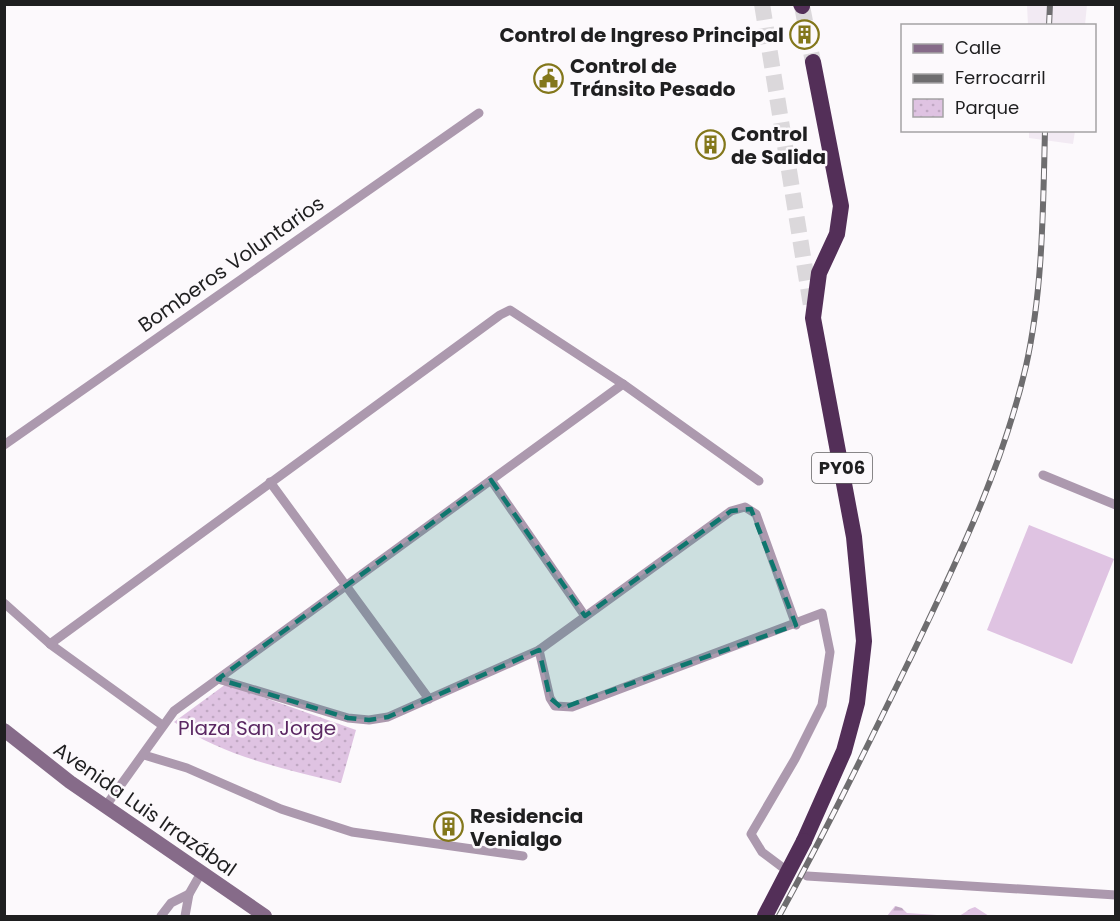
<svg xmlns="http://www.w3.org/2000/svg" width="1120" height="921" font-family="Poppins,sans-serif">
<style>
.built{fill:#f2eaf3}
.forest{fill:url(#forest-firs)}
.park{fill:url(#park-dots)}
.garden{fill:#dfc3e2}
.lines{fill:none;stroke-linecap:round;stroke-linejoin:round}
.highway-tunnel{stroke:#dbd8db;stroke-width:16;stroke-dasharray:16 8;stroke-linecap:butt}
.street{stroke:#ac99ae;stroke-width:9}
.secondary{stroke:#866b89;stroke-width:14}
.highway{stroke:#532f58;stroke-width:16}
.rail-casing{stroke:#6e6d6f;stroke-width:6}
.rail{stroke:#fcf9fc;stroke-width:4;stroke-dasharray:11;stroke-linecap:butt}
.highway-bridge{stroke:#532f58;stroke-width:16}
.marked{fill:#0f766e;fill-opacity:0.2;stroke:#0f766e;stroke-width:4.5;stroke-dasharray:12 8;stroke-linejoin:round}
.labels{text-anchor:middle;stroke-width:5;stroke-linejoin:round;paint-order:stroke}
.shield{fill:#fcf9fc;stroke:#616062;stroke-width:1.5}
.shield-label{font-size:18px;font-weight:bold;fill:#1f1f20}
.poi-label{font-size:20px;font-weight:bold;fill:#1f1f20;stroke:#fcf9fc;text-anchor:start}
.street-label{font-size:20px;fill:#1f1f20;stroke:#fcf9fc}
.park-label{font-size:20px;fill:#5b2863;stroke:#fcf9fc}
</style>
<defs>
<pattern id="forest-firs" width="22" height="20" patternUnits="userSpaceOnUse" patternTransform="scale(1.5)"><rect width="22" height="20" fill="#dfc3e2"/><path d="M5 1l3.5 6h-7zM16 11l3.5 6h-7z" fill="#bfa7c2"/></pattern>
<pattern id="park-dots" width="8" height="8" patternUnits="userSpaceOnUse" patternTransform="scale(1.5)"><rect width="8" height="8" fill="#dfc3e2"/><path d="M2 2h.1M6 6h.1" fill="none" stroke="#bfa7c2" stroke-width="1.8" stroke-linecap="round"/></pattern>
</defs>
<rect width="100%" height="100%" fill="#fcf9fc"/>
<g class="built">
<path d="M1027,5H1087L1085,25H1028Z"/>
<path d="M1029,131H1075L1073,144L1029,138Z"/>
</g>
<g class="forest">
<path d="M895,906L902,908L907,913L952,916H887Z"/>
<path d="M975,907L989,916H957C964,915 967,909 975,907Z"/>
</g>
<path class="park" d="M226,684L356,730L341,783C282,768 224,757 174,722Z"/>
<path class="garden" d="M1029,525L1114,559L1072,664L987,630Z"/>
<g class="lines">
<g class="highway-tunnel">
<path d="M762,4L812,312"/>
<path d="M802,6L813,62"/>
</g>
<g class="street">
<path d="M4,445L479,113"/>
<path d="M1043,475L1116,505"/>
<path d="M491,480L585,616"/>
<path d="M270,482L429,699"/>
<path d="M4,603L50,644L162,725"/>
<path d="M50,644L500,315L510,310L623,384L759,481"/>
<path d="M539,650L550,698L555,706L572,707L822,613L830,652L822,705L795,759L751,834L762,852L782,867"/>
<path d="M218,679L348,718L369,720L388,717L539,650L731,511L745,507L756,514L796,625"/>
<path d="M144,755L187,768L281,809L352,832L523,856"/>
<path d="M105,807L174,711L623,384"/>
<path d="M807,876L1116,895"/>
<path d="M161,916L171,903L189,894"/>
<path d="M185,916L189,894L201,873"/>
</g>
<path class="secondary" d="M4,730L70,782L265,916"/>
<g class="highway">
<path d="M801,4L802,6"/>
<path d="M804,841L844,751L857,703L864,641L854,537L813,318L819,273L837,234L841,206L813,62"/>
</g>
<defs>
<g id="rail">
<path d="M1049,26L1050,4"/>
<path d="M779,916C825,833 867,747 909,661C955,565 1002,470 1026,366C1043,290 1043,208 1045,130"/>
</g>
</defs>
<use href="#rail" class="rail-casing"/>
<use href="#rail" class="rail"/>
<path class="highway-bridge" d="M765,916L804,841"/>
</g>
<path class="marked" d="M491,480L585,616L731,511L751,509L796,625L562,708L550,698L539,650L388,717L369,720L348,718L218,679Z"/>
<defs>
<symbol id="building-ring" viewBox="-11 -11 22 22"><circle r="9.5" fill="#fcf9fc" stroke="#83771b" stroke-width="1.5"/><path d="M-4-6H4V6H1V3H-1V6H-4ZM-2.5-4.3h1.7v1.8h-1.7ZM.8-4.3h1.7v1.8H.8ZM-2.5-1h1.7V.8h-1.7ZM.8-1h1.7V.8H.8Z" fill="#83771b"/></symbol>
<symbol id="civic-ring" viewBox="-11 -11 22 22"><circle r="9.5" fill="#fcf9fc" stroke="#83771b" stroke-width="1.5"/><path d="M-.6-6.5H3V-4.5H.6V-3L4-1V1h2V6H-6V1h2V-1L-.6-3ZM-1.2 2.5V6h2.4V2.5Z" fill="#83771b"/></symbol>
</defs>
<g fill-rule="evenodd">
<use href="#building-ring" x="788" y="18" width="33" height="33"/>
<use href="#civic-ring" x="532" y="62" width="33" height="33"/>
<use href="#building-ring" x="694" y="128" width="33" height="33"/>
<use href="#building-ring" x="432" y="810" width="33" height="33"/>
</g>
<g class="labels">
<rect class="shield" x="812" y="453" width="60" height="30" rx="4.5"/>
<g class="shield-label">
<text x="842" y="474">PY06</text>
</g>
<g class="poi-label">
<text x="784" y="42" text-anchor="end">Control de Ingreso Principal</text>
<text x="570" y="73">Control de<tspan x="570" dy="23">Tránsito Pesado</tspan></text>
<text x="731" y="141">Control<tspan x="731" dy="23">de Salida</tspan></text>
<text x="470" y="823">Residencia<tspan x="470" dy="23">Venialgo</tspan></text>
</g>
<g class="street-label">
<text transform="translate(231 264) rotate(-35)" y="7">Bomberos Voluntarios</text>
<text transform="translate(145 809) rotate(35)" y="7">Avenida Luis Irrazábal</text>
</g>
<g class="park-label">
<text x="257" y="735">Plaza San Jorge</text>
</g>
</g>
<rect width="1120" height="921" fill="none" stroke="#1f1f20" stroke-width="12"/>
<rect x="901" y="24" width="195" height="108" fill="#fcf9fc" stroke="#a4a2a4" stroke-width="1.5"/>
<rect x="913" y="44" width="30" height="9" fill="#866b89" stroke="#a4a2a4" stroke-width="1.5"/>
<text x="955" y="54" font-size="18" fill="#1f1f20">Calle</text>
<rect x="913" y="74" width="30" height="9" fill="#6e6d6f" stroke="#a4a2a4" stroke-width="1.5"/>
<text x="955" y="84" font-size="18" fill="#1f1f20">Ferrocarril</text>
<rect x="913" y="99" width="30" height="18" fill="url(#park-dots)" stroke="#a4a2a4" stroke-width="1.5"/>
<text x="955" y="114" font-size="18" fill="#1f1f20">Parque</text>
</svg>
